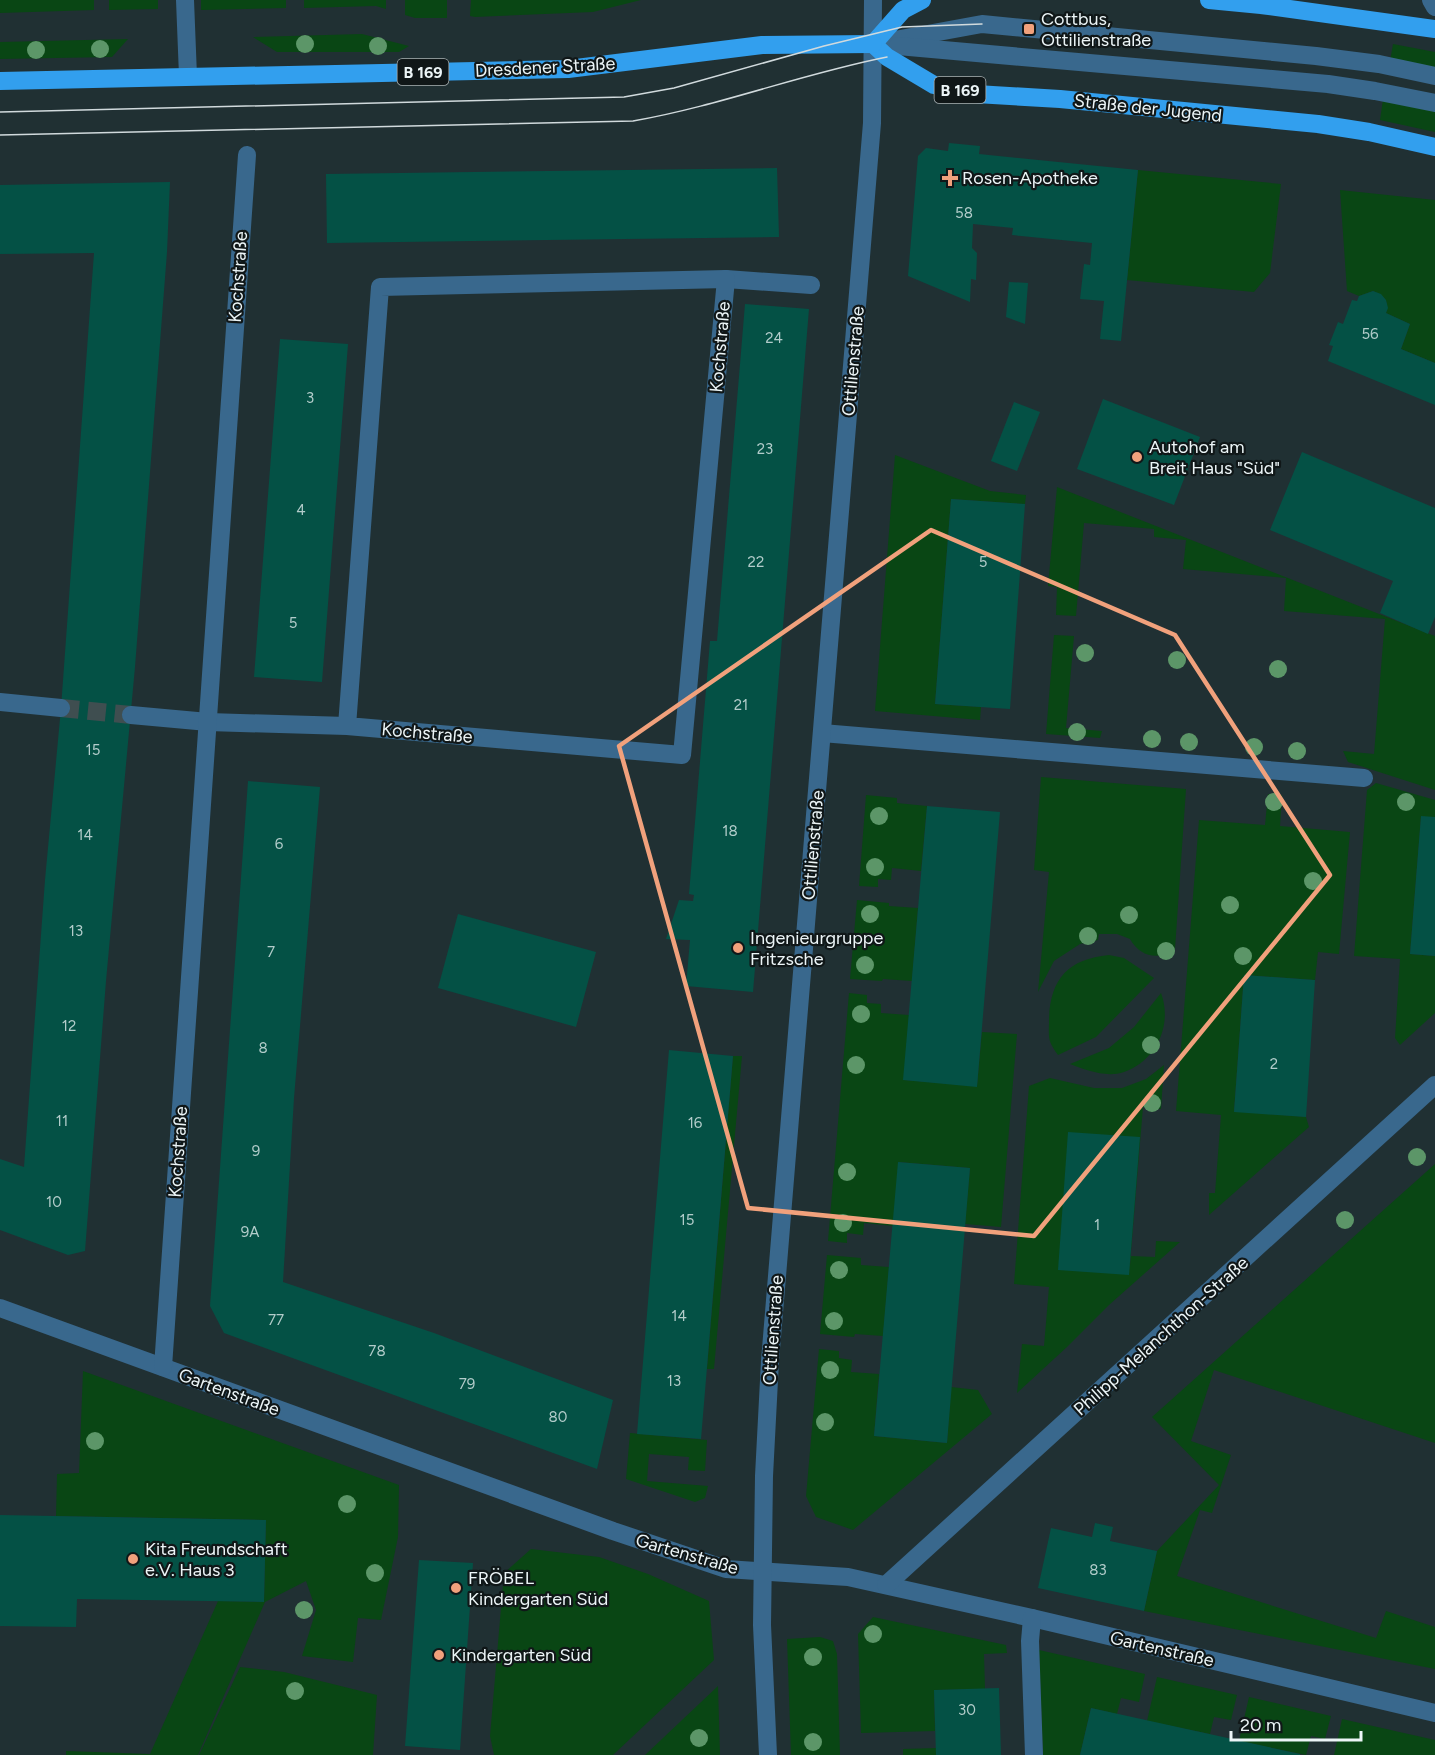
<svg xmlns="http://www.w3.org/2000/svg" width="1435" height="1755" font-family="Figtree,sans-serif">
<style>
.green{fill:#094614}
.building{fill:#045145}
.lines{fill:none;stroke-linecap:round;stroke-linejoin:round}
.minor-tunnel{stroke:#3f4e50;stroke-width:18;stroke-dasharray:18 9;stroke-linecap:butt}
.minor{stroke:#39688d;stroke-width:18}
.major{stroke:#329fee;stroke-width:18}
.tram{stroke:#d1dadd;stroke-width:1.5}
.tree{fill:#5c9668}
.marked{fill:none;stroke:#f1a17c;stroke-width:4.5;stroke-linejoin:round}
.poi-dot{fill:#f1a17c;stroke:#101718;stroke-width:2}
.labels{text-anchor:middle;stroke-width:4.5;stroke-linejoin:round;paint-order:stroke}
.number-label{font-size:15px;fill:#b2ccca}
.shield{fill:#101718;stroke:#aab2b4;stroke-width:1.5}
.shield-label{font-size:16px;font-weight:bold;fill:#ecf5f7}
.poi-label{font-size:18px;fill:#ecf5f7;stroke:#101718;text-anchor:start}
.street-label{font-size:18px;fill:#ecf5f7;stroke:#101718}
</style>
<rect width="100%" height="100%" fill="#203033"/>
<g class="green">
<path d="M0,0H94V10L0,13Z"/>
<path d="M109,0H158V9L109,10Z"/>
<path d="M201,0H286V8L201,10Z"/>
<path d="M304,0H386V9L376,6L304,8Z"/>
<path d="M405,0H447V18H415L405,15Z"/>
<path d="M471,0H641L593,12L475,17L470,16Z"/>
<path d="M362,34L409,46L399,52H277L253,37Z"/>
<path d="M128,39L112,57L0,59V42Z"/>
<path d="M1393,44L1435,52V71L1390,61Z"/>
<path d="M1383,99L1435,110V132L1380,120Z"/>
<path d="M1138,170L1281,184L1270,273L1254,292L1127,280Z"/>
<path d="M1340,190L1435,200V363L1401,349L1410,324L1386,313C1390,301 1383,295 1373,291L1359,296L1347,291Z"/>
<path d="M895,455L990,491L1026,495L1025,504L951,499L935,704L981,707L980,720L875,711Z"/>
<path d="M1057,487L1435,636V790L1348,762L1343,751L1374,754L1385,619L1284,611L1286,578L1183,569L1186,540L1154,537V529L1084,523L1076,616L1056,615L1057,587L1048,586Z"/>
<path d="M1054,635L1074,636L1066,728L1102,731L1100,738L1046,734Z"/>
<path d="M1041,777L1186,789L1175,949C1159,961 1140,957 1130,939L1117,934H1099L1098,940L1080,944L1054,961L1038,992L1049,872L1034,870Z"/>
<path d="M1376,783L1435,800V817H1421L1410,954L1435,956V1013L1400,1045L1395,1038L1400,959L1354,956L1367,790Z"/>
<path d="M1268,794L1282,795L1280,826L1350,832L1339,954L1318,952L1315,980L1244,975L1234,1111L1306,1117L1309,1127L1209,1215V1193H1215L1221,1115L1176,1111L1199,820L1265,825Z"/>
<path d="M866,795L897,798V803L927,806L921,871L892,868L891,880L878,879V887L859,886Z"/>
<path d="M857,900L889,903V906L918,908L912,981L883,979L882,981L850,979Z"/>
<path d="M1109,955L1124,958L1154,978L1096,1037L1058,1055C1047,1040 1049,1038 1049,1020C1050,979 1068,959 1109,955Z"/>
<path d="M849,993L867,995V1003L881,1004V1013L909,1015L904,1080L977,1086L982,1032L1017,1034L1001,1227L965,1224L970,1168L899,1162L893,1226L864,1223L863,1235L847,1233V1243L828,1241Z"/>
<path d="M1161,993C1173,1025 1156,1061 1124,1072C1106,1078 1086,1070 1070,1064L1109,1048L1134,1027Z"/>
<path d="M733,1056H742L714,1369H707Z"/>
<path d="M1164,1065L1161,1109L1143,1107L1129,1275L1131,1256L1155,1257L1156,1241L1180,1242L1109,1305L1067,1347L1017,1393L1022,1344L1044,1346L1049,1287L1014,1284L1029,1086L1050,1078L1094,1088H1122L1146,1079Z"/>
<path d="M1435,1164V1443L1214,1370L1191,1441L1231,1455L1212,1513L1200,1510L1177,1576L1376,1638L1386,1611L1435,1627V1669L1144,1611L1157,1551L1219,1485L1152,1417Z"/>
<path d="M827,1255L861,1258V1265L889,1267L883,1336L855,1334L854,1337L820,1334Z"/>
<path d="M819,1349L839,1351V1358L852,1360L851,1372L879,1374L874,1436L947,1443L951,1387L978,1390L992,1414L853,1530L816,1517L806,1496Z"/>
<path d="M83,1371L399,1485L398,1537L381,1620L358,1618L353,1662L302,1656L316,1610L306,1581L265,1602L198,1755H66V1751L150,1754L218,1601L264,1602L266,1520L56,1516L57,1474L79,1473Z"/>
<path d="M630,1433L707,1440L705,1471L688,1470L689,1457L649,1454L647,1481L708,1486L705,1498L695,1502L626,1479Z"/>
<path d="M531,1549L599,1557L648,1574L709,1601L714,1660L613,1755H494L490,1736L504,1573Z"/>
<path d="M873,1617L1006,1645L1007,1653L984,1654L985,1689L934,1690L935,1731L861,1733L858,1634Z"/>
<path d="M820,1637L833,1641L837,1654L840,1755H791L787,1639Z"/>
<path d="M1039,1650L1145,1674L1139,1702L1121,1698L1117,1714L1091,1708L1080,1755H1043Z"/>
<path d="M240,1667L284,1672L377,1695L373,1755H199Z"/>
<path d="M1157,1677L1237,1695L1231,1720L1214,1717L1210,1734L1147,1721Z"/>
<path d="M718,1686L720,1755H645Z"/>
<path d="M1249,1697L1331,1716L1325,1739L1311,1736L1306,1755L1239,1741Z"/>
<path d="M1342,1719L1435,1740V1755H1334Z"/>
<path d="M936,1748V1755H903V1749Z"/>
</g>
<g class="building">
<path d="M949,143L980,146L979,154L1138,170L1121,341L1100,339L1104,301L1080,299L1084,264L1090,265L1092,243L1012,235L1013,228L973,224L972,248L977,253L976,280L971,279L970,302L908,276L918,156L926,148L948,151Z"/>
<path d="M777,168L779,237L327,243L326,174Z"/>
<path d="M170,182L167,252L135,667L106,981L85,1251L68,1255L0,1230V1159L24,1167L45,880L61,708L94,253L0,254V185Z"/>
<path d="M1009,282L1028,283L1025,324L1006,317Z"/>
<path d="M1373,291L1381,294L1386,300L1388,308L1386,313L1410,324L1401,349L1435,363V405L1328,361L1333,346L1329,345L1338,322L1343,324L1352,300L1357,301L1359,296Z"/>
<path d="M745,304L809,309L753,992L686,986L690,940L666,939L679,900L693,901L694,895L689,894L710,641H717Z"/>
<path d="M280,339L348,344L322,682L254,677Z"/>
<path d="M1103,399L1200,437L1174,505L1077,469Z"/>
<path d="M1014,402L1040,412L1017,471L991,461Z"/>
<path d="M1302,452L1435,508V617L1428,634L1380,613L1393,581L1270,530Z"/>
<path d="M951,499L1025,504L1010,709L935,704Z"/>
<path d="M248,781L320,787L294,1098L283,1282L434,1333L613,1400L597,1469L224,1333L210,1306Z"/>
<path d="M927,806L1000,812L977,1087L903,1080Z"/>
<path d="M1421,816L1435,817V956L1410,954Z"/>
<path d="M458,914L596,952L576,1027L438,988Z"/>
<path d="M1244,975L1315,980L1306,1117L1234,1112Z"/>
<path d="M669,1050L733,1056L701,1439L637,1434Z"/>
<path d="M1068,1132L1140,1137L1129,1275L1058,1270Z"/>
<path d="M898,1162L970,1168L947,1443L874,1436Z"/>
<path d="M0,1515L266,1520L264,1602L77,1599L76,1627L0,1626Z"/>
<path d="M1095,1523L1113,1527L1110,1541L1157,1551L1144,1611L1038,1588L1051,1528L1092,1537Z"/>
<path d="M419,1560L473,1563L460,1750L405,1746Z"/>
<path d="M999,1688L1001,1755H936L934,1690Z"/>
<path d="M1091,1708L1300,1754V1755H1080Z"/>
</g>
<g class="lines">
<path class="minor-tunnel" d="M61,708L131,715"/>
<g class="minor">
<path d="M185,0L188,76"/>
<path d="M1431,0L1435,7"/>
<path d="M873,44L982,24L1316,56L1379,64L1435,76"/>
<path d="M898,46L1328,84L1375,91L1435,103"/>
<path d="M726,279L811,285"/>
<path d="M0,702L61,708"/>
<path d="M131,715L208,722L347,726L682,755L726,279L380,287L347,726"/>
<path d="M822,733L1364,778"/>
<path d="M0,1308L613,1531L726,1569L848,1577L1032,1618L1435,1713"/>
<path d="M163,1367L247,155"/>
<path d="M886,1585L1435,1085"/>
<path d="M1032,1618L1030,1641L1034,1755"/>
<path d="M768,1755L762,1625L764,1476L770,1361L872,123L873,0"/>
</g>
<g class="major">
<path d="M1209,0L1261,5L1435,29"/>
<path d="M873,44L887,57L934,85L976,94L1060,99L1318,124L1369,132L1435,147"/>
<path d="M873,44L903,10L922,0"/>
<path d="M0,81L568,69L762,45L873,44"/>
</g>
<g class="tram">
<path d="M0,112L624,97L674,88L824,46L902,27L982,24"/>
<path d="M0,135L633,121C719,106 801,74 887,57"/>
</g>
</g>
<g class="tree">
<circle cx="305" cy="44" r="9"/>
<circle cx="378" cy="46" r="9"/>
<circle cx="100" cy="49" r="9"/>
<circle cx="36" cy="50" r="9"/>
<circle cx="1085" cy="653" r="9"/>
<circle cx="1177" cy="660" r="9"/>
<circle cx="1278" cy="669" r="9"/>
<circle cx="1077" cy="732" r="9"/>
<circle cx="1152" cy="739" r="9"/>
<circle cx="1189" cy="742" r="9"/>
<circle cx="1254" cy="747" r="9"/>
<circle cx="1297" cy="751" r="9"/>
<circle cx="1274" cy="802" r="9"/>
<circle cx="1406" cy="802" r="9"/>
<circle cx="879" cy="816" r="9"/>
<circle cx="875" cy="867" r="9"/>
<circle cx="1313" cy="881" r="9"/>
<circle cx="1230" cy="905" r="9"/>
<circle cx="870" cy="914" r="9"/>
<circle cx="1129" cy="915" r="9"/>
<circle cx="1088" cy="936" r="9"/>
<circle cx="1166" cy="951" r="9"/>
<circle cx="1243" cy="956" r="9"/>
<circle cx="865" cy="965" r="9"/>
<circle cx="861" cy="1014" r="9"/>
<circle cx="1151" cy="1045" r="9"/>
<circle cx="856" cy="1065" r="9"/>
<circle cx="1152" cy="1103" r="9"/>
<circle cx="1417" cy="1157" r="9"/>
<circle cx="847" cy="1172" r="9"/>
<circle cx="1345" cy="1220" r="9"/>
<circle cx="843" cy="1223" r="9"/>
<circle cx="839" cy="1270" r="9"/>
<circle cx="834" cy="1321" r="9"/>
<circle cx="830" cy="1370" r="9"/>
<circle cx="825" cy="1422" r="9"/>
<circle cx="95" cy="1441" r="9"/>
<circle cx="347" cy="1504" r="9"/>
<circle cx="375" cy="1573" r="9"/>
<circle cx="304" cy="1610" r="9"/>
<circle cx="873" cy="1634" r="9"/>
<circle cx="813" cy="1657" r="9"/>
<circle cx="295" cy="1691" r="9"/>
<circle cx="699" cy="1738" r="9"/>
<circle cx="813" cy="1742" r="9"/>
</g>
<path class="marked" d="M931,530L1175,635L1330,875L1034,1236L748,1208L619,746Z"/>
<g class="poi-dot">
<rect x="1023" y="23" width="12" height="12" rx="3"/>
<path d="M947 169h6v6h6v6h-6v6h-6v-6h-6v-6h6z"/>
<circle cx="1137" cy="457" r="6"/>
<circle cx="738" cy="948" r="6"/>
<circle cx="133" cy="1559" r="6"/>
<circle cx="456" cy="1588" r="6"/>
<circle cx="439" cy="1655" r="6"/>
</g>
<g class="labels">
<g class="number-label">
<text x="964" y="218">58</text>
<text x="1370" y="339">56</text>
<text x="774" y="343">24</text>
<text x="310" y="403">3</text>
<text x="765" y="454">23</text>
<text x="301" y="515">4</text>
<text x="756" y="567">22</text>
<text x="983" y="567">5</text>
<text x="293" y="628">5</text>
<text x="741" y="710">21</text>
<text x="93" y="755">15</text>
<text x="730" y="836">18</text>
<text x="85" y="840">14</text>
<text x="279" y="849">6</text>
<text x="76" y="936">13</text>
<text x="271" y="957">7</text>
<text x="69" y="1031">12</text>
<text x="263" y="1053">8</text>
<text x="1274" y="1069">2</text>
<text x="62" y="1126">11</text>
<text x="695" y="1128">16</text>
<text x="256" y="1156">9</text>
<text x="54" y="1207">10</text>
<text x="687" y="1225">15</text>
<text x="1097" y="1230">1</text>
<text x="250" y="1237">9A</text>
<text x="679" y="1321">14</text>
<text x="276" y="1325">77</text>
<text x="377" y="1356">78</text>
<text x="674" y="1386">13</text>
<text x="467" y="1389">79</text>
<text x="558" y="1422">80</text>
<text x="1098" y="1575">83</text>
<text x="967" y="1715">30</text>
</g>
<g class="shield">
<rect x="397.5" y="59" width="51" height="26" rx="4.5"/>
<rect x="934.5" y="77" width="51" height="26" rx="4.5"/>
</g>
<g class="shield-label">
<text x="423" y="78">B 169</text>
<text x="960" y="96">B 169</text>
</g>
<g class="poi-label">
<text x="1041" y="25">Cottbus,<tspan x="1041" dy="21">Ottilienstraße</tspan></text>
<text x="962" y="184">Rosen-Apotheke</text>
<text x="1149" y="453">Autohof am<tspan x="1149" dy="21">Breit Haus "Süd"</tspan></text>
<text x="750" y="944">Ingenieurgruppe<tspan x="750" dy="21">Fritzsche</tspan></text>
<text x="145" y="1555">Kita Freundschaft<tspan x="145" dy="21">e.V. Haus 3</tspan></text>
<text x="468" y="1584">FRÖBEL<tspan x="468" dy="21">Kindergarten Süd</tspan></text>
<text x="451" y="1661">Kindergarten Süd</text>
</g>
<g class="street-label">
<text transform="translate(545 67) rotate(-3)" y="6">Dresdener Straße</text>
<text transform="translate(1148 108) rotate(6)" y="6">Straße der Jugend</text>
<text transform="translate(238 277) rotate(-86)" y="6">Kochstraße</text>
<text transform="translate(720 347) rotate(-85)" y="6">Kochstraße</text>
<text transform="translate(853 361) rotate(-85)" y="6">Ottilienstraße</text>
<text transform="translate(427 733) rotate(5)" y="6">Kochstraße</text>
<text transform="translate(813 845) rotate(-85)" y="6">Ottilienstraße</text>
<text transform="translate(178 1152) rotate(-86)" y="6">Kochstraße</text>
<text transform="translate(773 1330) rotate(-86)" y="6">Ottilienstraße</text>
<text transform="translate(1161 1336) rotate(-42)" y="6">Philipp-Melanchthon-Straße</text>
<text transform="translate(229 1392) rotate(20)" y="6">Gartenstraße</text>
<text transform="translate(687 1554) rotate(16)" y="6">Gartenstraße</text>
<text transform="translate(1162 1649) rotate(13)" y="6">Gartenstraße</text>
</g>
</g>
<path d="M1231 1731v9h130v-9" fill="none" stroke="#ecf5f7" stroke-width="3"/>
<text x="1240" y="1731" font-size="18" fill="#ecf5f7" stroke="#101718" stroke-width="4.5" paint-order="stroke">20 m</text>
</svg>
